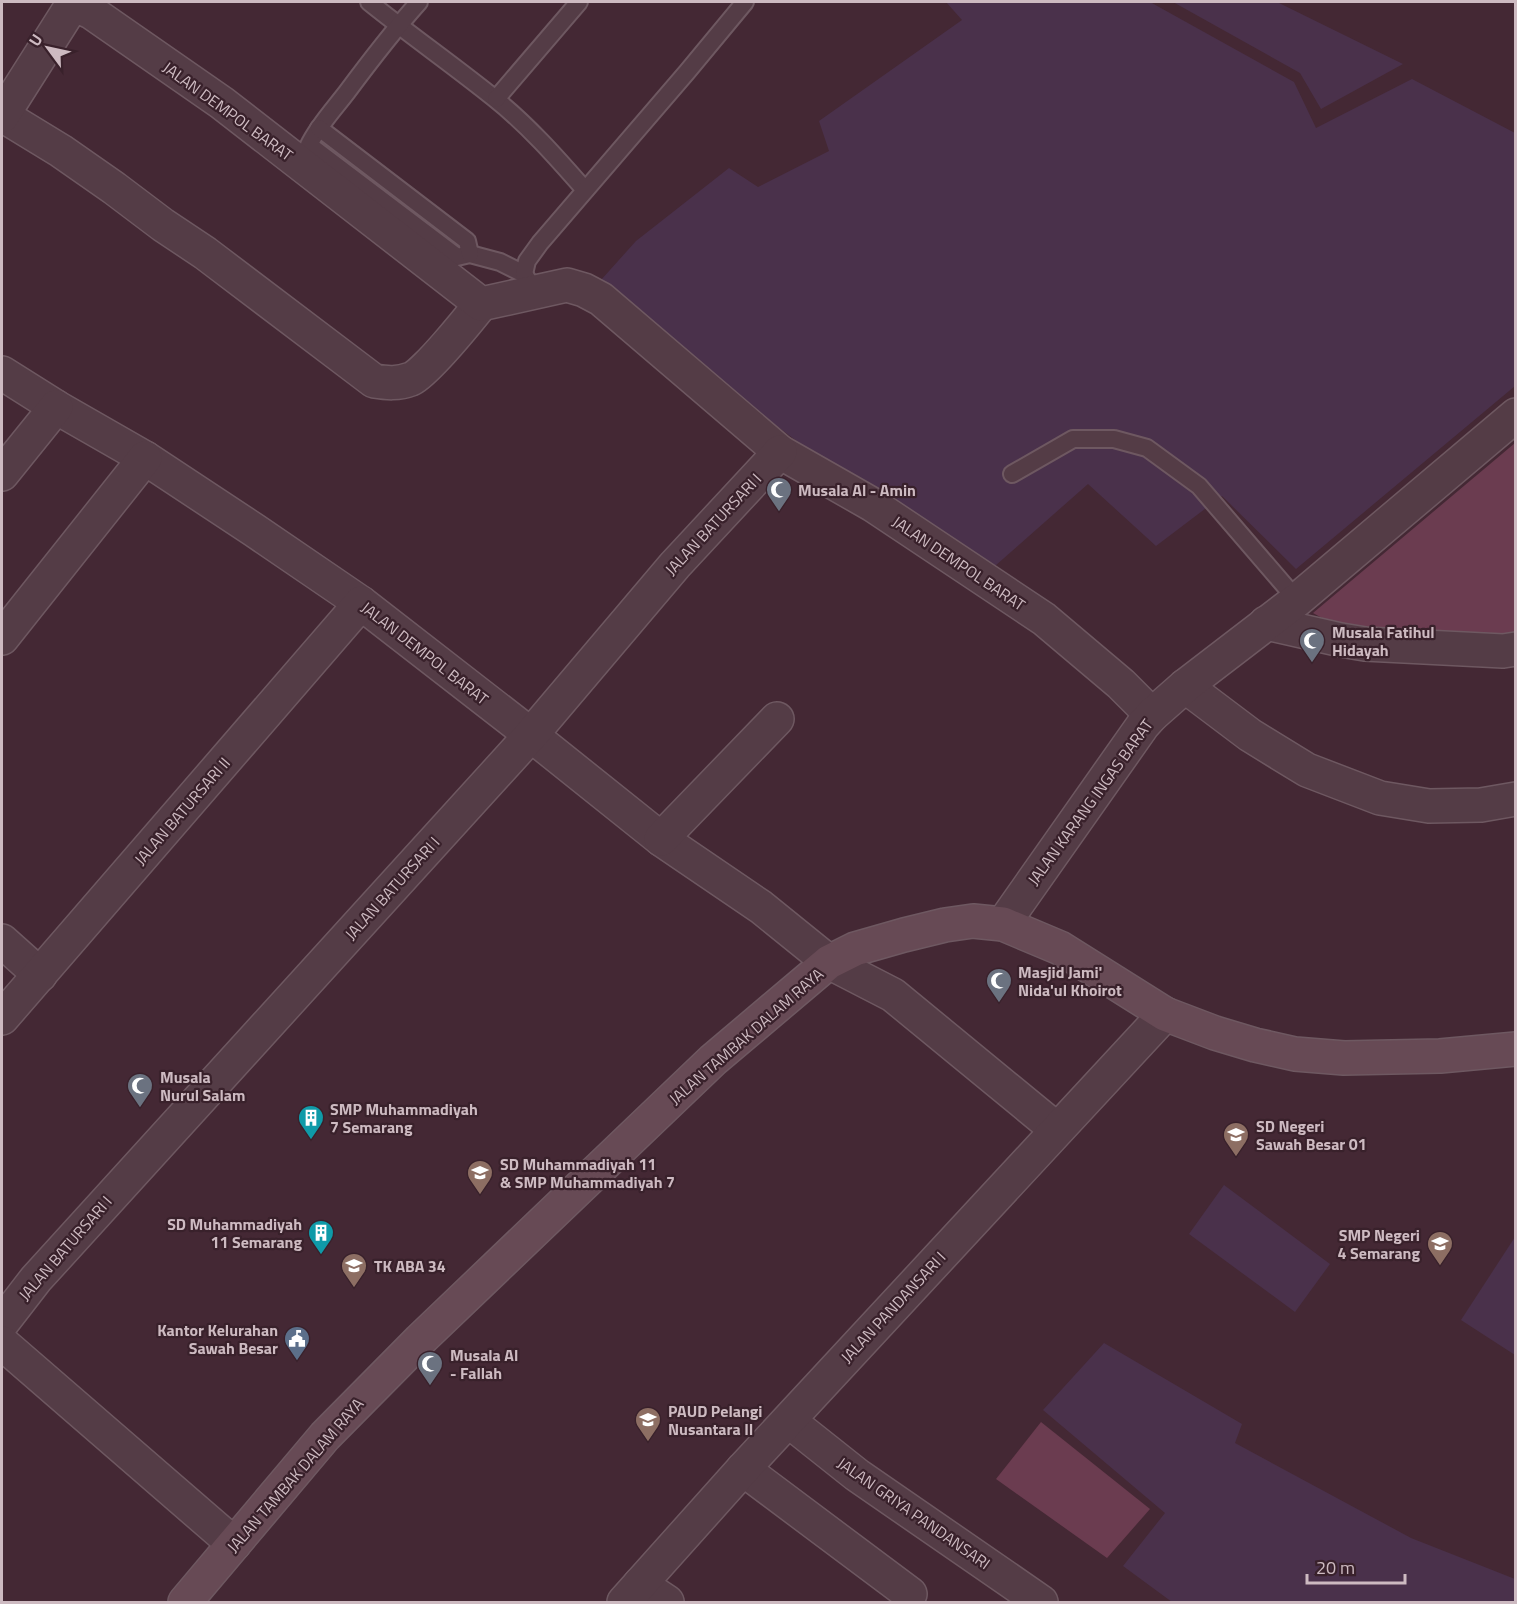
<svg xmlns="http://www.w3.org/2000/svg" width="1517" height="1604" font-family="'Titillium Web',sans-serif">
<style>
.green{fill:#4a314b}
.water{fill:#6b3c50}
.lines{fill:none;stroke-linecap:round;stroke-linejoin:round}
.lane-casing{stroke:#6e5861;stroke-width:20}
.street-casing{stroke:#6e5861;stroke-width:36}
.secondary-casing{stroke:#6e5861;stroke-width:36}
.lane{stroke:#543c46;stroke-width:16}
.street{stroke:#543c46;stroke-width:33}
.secondary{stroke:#674a55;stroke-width:33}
.labels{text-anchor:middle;stroke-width:4.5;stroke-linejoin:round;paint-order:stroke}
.street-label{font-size:16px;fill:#cdbac1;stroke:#39212b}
.poi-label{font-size:16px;font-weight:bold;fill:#cdbac1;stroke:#39212b;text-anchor:start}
</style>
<rect width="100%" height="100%" fill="#442834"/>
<g class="green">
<path d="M946,2H1150L1294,82L1316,128L1412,79L1515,133V386L1296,569L1222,496L1156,546L1088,484L987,573L873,498L726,388L601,280L636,241L729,168L758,187L829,151L819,121L962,20Z"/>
<path d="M1173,2H1277L1403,64L1321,109L1300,73Z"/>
<path d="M1224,1185L1330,1264L1295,1312L1189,1234Z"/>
<path d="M1515,1237V1355L1461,1320Z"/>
<path d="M1104,1343L1242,1424L1235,1443L1411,1538L1515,1579V1602H1172L1123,1566L1165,1513L1043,1410Z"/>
</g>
<g class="water">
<path d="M1515,443V641L1351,634L1313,613Z"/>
<path d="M1041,1422L1150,1509L1107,1558L996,1479Z"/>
</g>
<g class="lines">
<defs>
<g id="lane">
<path d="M369,2C410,35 453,65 494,98C528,125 557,158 585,190"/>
<path d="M419,2C394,30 370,61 347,92C334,109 318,126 309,145L457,257L470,254L500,262L524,274L535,291"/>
<path d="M496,99L579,2"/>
<path d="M319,128L467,241L470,254"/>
<path d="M524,274L527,261L540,243L687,72L745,2"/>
<path d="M1012,474L1073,439H1114L1147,448L1199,486L1297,600"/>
</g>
<g id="street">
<path d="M2,115L61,151L114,188L163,225L205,253L374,381C387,383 398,384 411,379C425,374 469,319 481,304"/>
<path d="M2,116L71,7H80L91,12L222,103L481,304L567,285L584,290L601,299L780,452L873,505L1044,619L1121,684L1152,715"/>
<path d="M2,373L56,407L145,458L254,530L361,603L531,735L661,839L761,907L829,962L893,995L1056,1129"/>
<path d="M2,474L56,407"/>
<path d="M1266,623L1341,640L1365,644L1503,651L1516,649"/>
<path d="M2,638L145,458"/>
<path d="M1185,686L1250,735L1307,770L1380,798L1429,806L1481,805L1516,799"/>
<path d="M661,839L777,719"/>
<path d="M1003,924L1143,725L1152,715L1185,686L1297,600L1516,415"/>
<path d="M2,941L40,975"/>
<path d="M2,1018L361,603"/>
<path d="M2,1323L36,1279L531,735L675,565L780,452"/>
<path d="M2,1343L234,1544"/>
<path d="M789,1421L857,1475L1041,1602"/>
<path d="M743,1469L910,1594"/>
<path d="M640,1584L667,1602"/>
<path d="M624,1602L743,1469L1165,1014"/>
</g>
<path id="secondary" d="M185,1602L325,1436L420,1340L713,1060L829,962L855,949L904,935L945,925L973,921L1003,924L1060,948L1165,1014L1215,1033L1255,1045L1295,1054L1344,1058L1440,1056L1516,1049"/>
</defs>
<use href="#lane" class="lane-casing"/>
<use href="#street" class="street-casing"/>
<use href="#secondary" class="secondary-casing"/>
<use href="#lane" class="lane"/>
<use href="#street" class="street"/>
<use href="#secondary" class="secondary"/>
</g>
<defs>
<symbol id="mosque-pin" viewBox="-11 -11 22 30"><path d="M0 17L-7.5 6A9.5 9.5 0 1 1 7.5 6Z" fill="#6b7280" stroke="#39212b"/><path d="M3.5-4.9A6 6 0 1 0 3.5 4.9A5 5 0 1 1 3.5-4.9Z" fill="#fff"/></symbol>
<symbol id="building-pin" viewBox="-11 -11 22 30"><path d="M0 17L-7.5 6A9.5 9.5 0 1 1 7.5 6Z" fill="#0f9aa8" stroke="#39212b"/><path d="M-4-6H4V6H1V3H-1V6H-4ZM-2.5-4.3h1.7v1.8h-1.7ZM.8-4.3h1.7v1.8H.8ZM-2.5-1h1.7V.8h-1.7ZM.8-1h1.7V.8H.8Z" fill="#fff"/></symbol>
<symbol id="school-pin" viewBox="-11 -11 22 30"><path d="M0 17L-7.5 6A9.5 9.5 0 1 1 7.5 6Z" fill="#8d6e63" stroke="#39212b"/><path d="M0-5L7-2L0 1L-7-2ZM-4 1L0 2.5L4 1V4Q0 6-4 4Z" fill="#fff"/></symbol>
<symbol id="civic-pin" viewBox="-11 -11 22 30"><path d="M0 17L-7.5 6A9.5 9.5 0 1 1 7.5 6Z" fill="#5c6f8a" stroke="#39212b"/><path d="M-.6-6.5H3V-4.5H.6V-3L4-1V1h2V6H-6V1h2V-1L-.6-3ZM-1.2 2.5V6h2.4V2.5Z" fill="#fff"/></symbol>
</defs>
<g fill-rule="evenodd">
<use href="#mosque-pin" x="764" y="475" width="30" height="40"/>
<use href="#mosque-pin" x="1297" y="626" width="30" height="40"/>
<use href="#mosque-pin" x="984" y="966" width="30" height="40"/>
<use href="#mosque-pin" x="125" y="1071" width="30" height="40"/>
<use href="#building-pin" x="296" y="1103" width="30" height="40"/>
<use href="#school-pin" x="1221" y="1120" width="30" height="40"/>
<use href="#school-pin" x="465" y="1158" width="30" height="40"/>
<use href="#building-pin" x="306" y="1218" width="30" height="40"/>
<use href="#school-pin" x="1425" y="1229" width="30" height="40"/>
<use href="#school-pin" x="339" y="1251" width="30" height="40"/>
<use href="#civic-pin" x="282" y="1324" width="30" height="40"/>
<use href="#mosque-pin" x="415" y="1349" width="30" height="40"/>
<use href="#school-pin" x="633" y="1405" width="30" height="40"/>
</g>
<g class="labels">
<g class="street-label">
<text transform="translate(228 111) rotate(36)" y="6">JALAN DEMPOL BARAT</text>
<text transform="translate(713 524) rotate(-47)" y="6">JALAN BATURSARI I</text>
<text transform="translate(959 563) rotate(34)" y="6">JALAN DEMPOL BARAT</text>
<text transform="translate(425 653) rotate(38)" y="6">JALAN DEMPOL BARAT</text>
<text transform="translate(1090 802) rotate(-54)" y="6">JALAN KARANG INGAS BARAT</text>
<text transform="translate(182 811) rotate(-49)" y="6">JALAN BATURSARI II</text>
<text transform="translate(392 888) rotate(-48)" y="6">JALAN BATURSARI I</text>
<text transform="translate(746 1036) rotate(-41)" y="6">JALAN TAMBAK DALAM RAYA</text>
<text transform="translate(65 1248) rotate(-49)" y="6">JALAN BATURSARI I</text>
<text transform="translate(893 1307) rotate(-47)" y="6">JALAN PANDANSARI I</text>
<text transform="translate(295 1475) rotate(-49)" y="6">JALAN TAMBAK DALAM RAYA</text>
<text transform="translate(914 1513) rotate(35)" y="6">JALAN GRIYA PANDANSARI</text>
</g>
<g class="poi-label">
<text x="798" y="496">Musala Al - Amin</text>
<text x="1332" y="638">Musala Fatihul<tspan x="1332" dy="18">Hidayah</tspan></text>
<text x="1018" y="978">Masjid Jami'<tspan x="1018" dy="18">Nida'ul Khoirot</tspan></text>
<text x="160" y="1083">Musala<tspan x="160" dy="18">Nurul Salam</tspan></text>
<text x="330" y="1115">SMP Muhammadiyah<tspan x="330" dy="18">7 Semarang</tspan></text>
<text x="1256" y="1132">SD Negeri<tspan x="1256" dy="18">Sawah Besar 01</tspan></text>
<text x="500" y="1170">SD Muhammadiyah 11<tspan x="500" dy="18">&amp; SMP Muhammadiyah 7</tspan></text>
<text x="302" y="1230" text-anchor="end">SD Muhammadiyah<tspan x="302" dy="18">11 Semarang</tspan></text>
<text x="1420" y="1241" text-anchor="end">SMP Negeri<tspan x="1420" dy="18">4 Semarang</tspan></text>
<text x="374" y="1272">TK ABA 34</text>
<text x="278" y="1336" text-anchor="end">Kantor Kelurahan<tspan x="278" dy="18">Sawah Besar</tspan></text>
<text x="450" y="1361">Musala Al<tspan x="450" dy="18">- Fallah</tspan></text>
<text x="668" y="1417">PAUD Pelangi<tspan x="668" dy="18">Nusantara II</tspan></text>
</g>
</g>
<rect width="1517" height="1604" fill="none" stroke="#cdbac1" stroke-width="6"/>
<g transform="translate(48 48) rotate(303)" stroke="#39212b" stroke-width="4.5" paint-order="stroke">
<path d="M0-4.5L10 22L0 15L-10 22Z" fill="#cdbac1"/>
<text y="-9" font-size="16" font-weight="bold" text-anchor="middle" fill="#cdbac1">U</text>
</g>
<path d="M1307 1574v9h98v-9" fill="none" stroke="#cdbac1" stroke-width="3"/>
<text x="1316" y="1574" font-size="18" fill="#cdbac1" stroke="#39212b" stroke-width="4.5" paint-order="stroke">20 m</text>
</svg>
